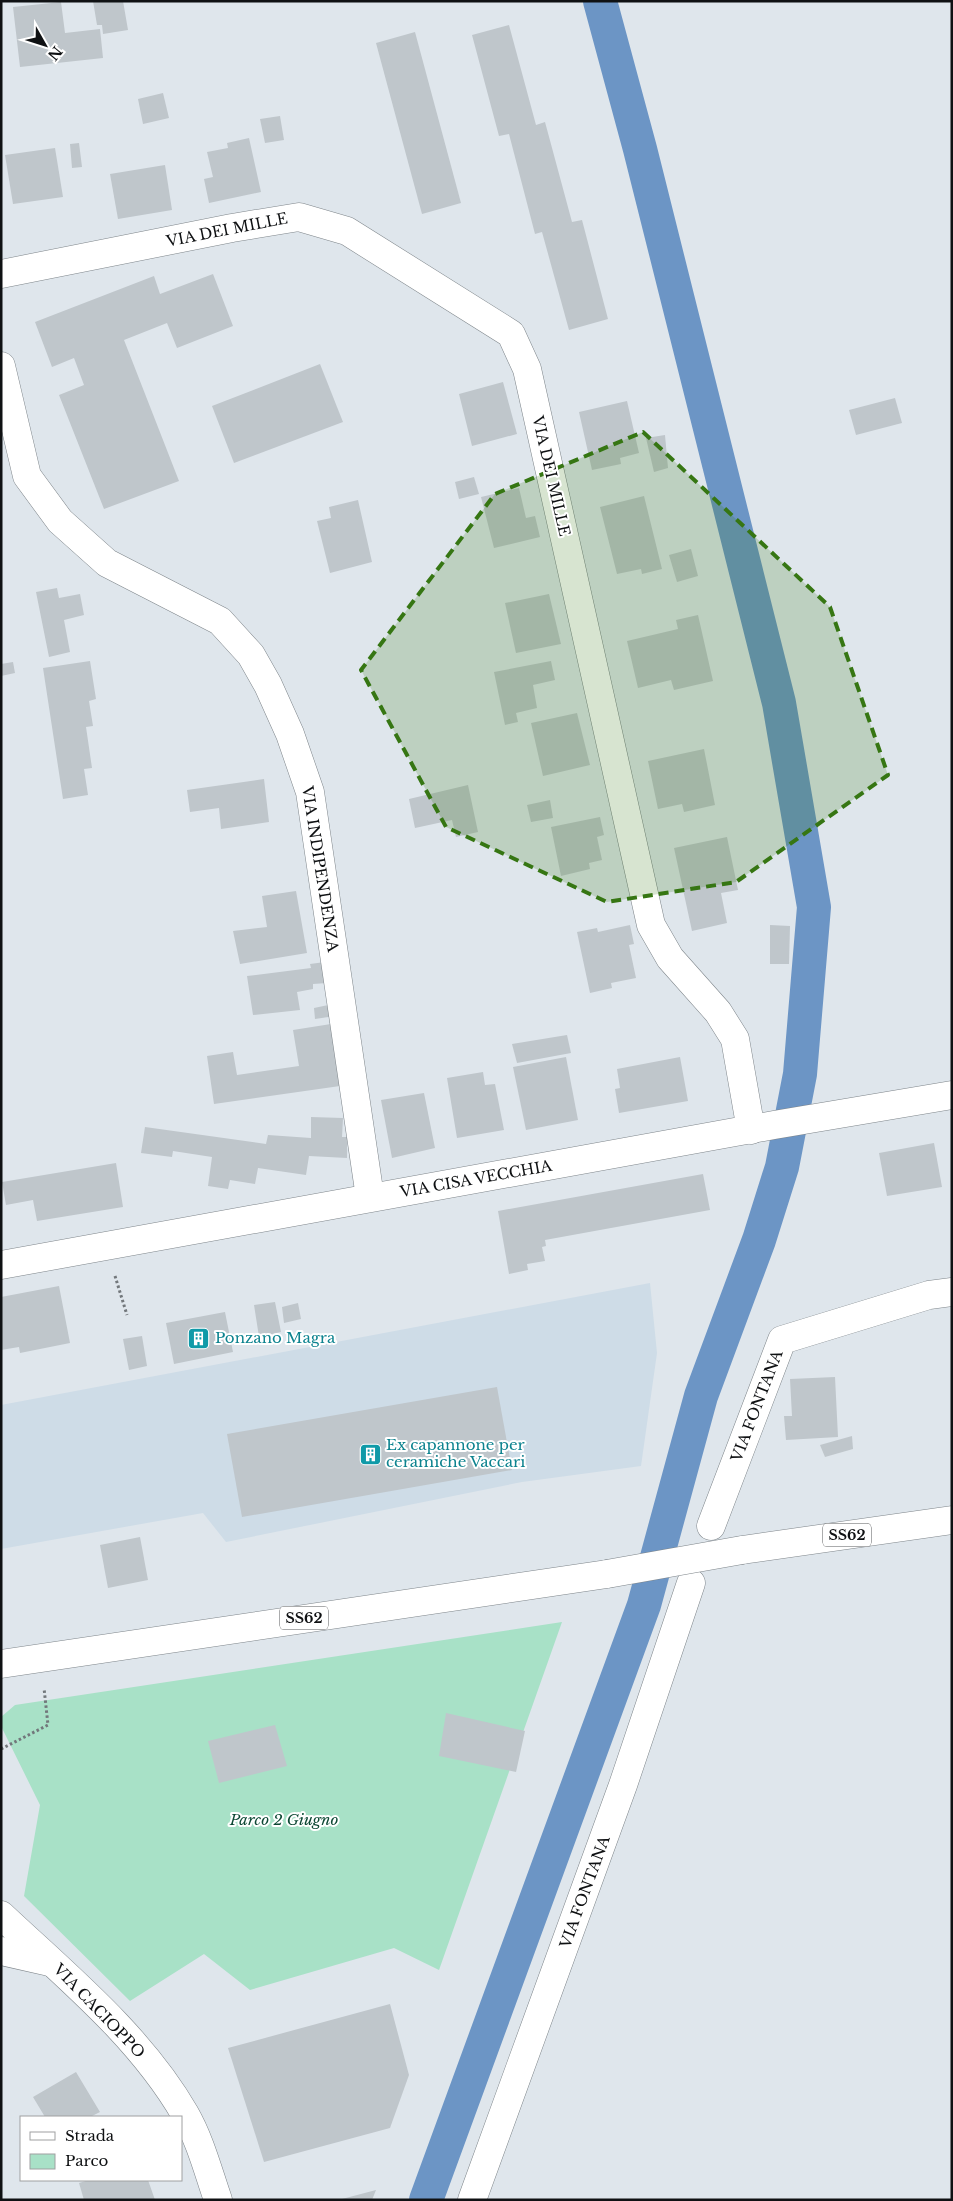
<svg xmlns="http://www.w3.org/2000/svg" width="953" height="2201" font-family="'Libre Baskerville',serif">
<style>
.built{fill:#cedce7}
.green{fill:#a8e1c7}
.lines{fill:none;stroke-linecap:round;stroke-linejoin:round}
.canal{stroke:#6c95c5;stroke-width:34}
.building{fill:#bfc6cb}
.minor-casing{stroke:#7e858a;stroke-width:29}
.major-casing{stroke:#7e858a;stroke-width:29}
.path{stroke:#72777b;stroke-width:3;stroke-dasharray:2.5 2.5;stroke-linecap:butt}
.minor{stroke:#fff;stroke-width:28}
.major{stroke:#fff;stroke-width:28}
.major-bridge-casing{stroke:#7e858a;stroke-width:29;stroke-linecap:butt}
.major-bridge{stroke:#fff;stroke-width:28}
.marked{fill:#367613;fill-opacity:0.2;stroke:#367613;stroke-width:4;stroke-dasharray:10 6;stroke-linejoin:round}
.labels{text-anchor:middle;stroke-width:4;stroke-linejoin:round;paint-order:stroke}
.shield{fill:#fff;stroke:#57585a;stroke-width:1}
.shield-label{font-size:14px;font-weight:bold;fill:#0f1113}
.street-label{font-size:15px;fill:#0f1113;stroke:#fff}
.culture-label{font-size:15px;fill:#0d838f;stroke:#fff;text-anchor:start}
.park-label{font-size:15px;font-style:italic;fill:#0d4834;stroke:#fff}
</style>
<rect width="100%" height="100%" fill="#dfe6ec"/>
<path class="built" d="M650,1283L657,1353L641,1466L522,1482L226,1542L203,1513L1,1549V1405Z"/>
<path class="green" d="M562,1622L439,1970L394,1948L250,1990L204,1954L130,2001L24,1896L40,1805L1,1726V1717L15,1705Z"/>
<g class="lines">
<path class="canal" d="M426,2200L644,1605L701,1396L759,1240L782,1167L800,1074L814,907L779,703L640,149L600,1"/>
</g>
<g class="building">
<path d="M93,1H123L128,30L103,34L102,25H97Z"/>
<path d="M61,2L65,33L100,29L103,58L20,67L13,7Z"/>
<path d="M509,25L536,125L545,122L572,222L582,220L608,319L569,330L542,232L535,234L509,134L499,136L472,35Z"/>
<path d="M415,32L461,203L422,214L376,43Z"/>
<path d="M163,93L169,118L143,124L138,99Z"/>
<path d="M280,116L284,140L265,143L260,119Z"/>
<path d="M249,138L261,192L209,203L204,179L213,177L207,152L228,148L227,143Z"/>
<path d="M79,143L82,167L72,168L70,144Z"/>
<path d="M55,148L63,197L13,204L5,155Z"/>
<path d="M165,165L172,210L118,219L110,174Z"/>
<path d="M213,274L233,326L177,348L167,323L124,340L179,481L104,509L59,395L84,385L74,358L52,367L35,322L154,276L160,294Z"/>
<path d="M320,364L343,422L234,463L212,406Z"/>
<path d="M503,382L517,434L472,446L459,394Z"/>
<path d="M895,398L902,423L856,435L849,410Z"/>
<path d="M627,401L639,453L620,458L621,464L592,470L579,412Z"/>
<path d="M665,435L668,468L654,472L646,438Z"/>
<path d="M474,477L479,494L459,499L455,482Z"/>
<path d="M519,488L526,518L535,516L540,537L494,548L481,497Z"/>
<path d="M644,496L662,569L642,574L641,569L617,574L600,507Z"/>
<path d="M358,500L372,562L330,573L317,521L331,518L329,507Z"/>
<path d="M691,549L698,576L677,582L669,555Z"/>
<path d="M57,588L59,598L80,594L84,615L64,620L70,652L49,657L36,592Z"/>
<path d="M549,594L561,644L516,653L505,603Z"/>
<path d="M698,615L713,681L674,690L671,680L638,688L627,641L678,629L676,620Z"/>
<path d="M90,661L96,699L89,701L93,726L86,727L92,768L84,769L88,795L63,799L43,668Z"/>
<path d="M551,661L555,680L533,685L537,708L516,713L518,722L505,725L494,672Z"/>
<path d="M13,662L15,673L1,676V664Z"/>
<path d="M577,713L590,765L543,776L531,723Z"/>
<path d="M704,749L715,805L684,812L682,804L658,809L648,761Z"/>
<path d="M264,779L269,822L221,829L219,808L190,812L187,790Z"/>
<path d="M468,785L478,832L456,837L452,820L415,828L409,799Z"/>
<path d="M550,800L553,818L531,822L527,805Z"/>
<path d="M600,817L604,835L597,837L602,860L589,863L590,869L561,876L551,827Z"/>
<path d="M727,837L738,890L721,893L727,923L692,931L674,848Z"/>
<path d="M296,891L307,953L240,964L233,931L267,927L262,896Z"/>
<path d="M630,925L634,944L629,945L636,978L611,983L612,988L590,993L577,932L597,928L598,932Z"/>
<path d="M770,925L790,926L789,964H770Z"/>
<path d="M325,962L327,983L313,984V989L297,992L300,1010L253,1015L247,976L311,968L310,964Z"/>
<path d="M333,1004L335,1016L315,1019L314,1008Z"/>
<path d="M331,1024L340,1086L214,1104L207,1056L233,1052L237,1075L299,1066L293,1030Z"/>
<path d="M567,1035L571,1053L517,1063L512,1044Z"/>
<path d="M566,1057L578,1120L526,1130L513,1067Z"/>
<path d="M680,1057L688,1101L619,1113L615,1089L620,1088L617,1069Z"/>
<path d="M483,1072L485,1085L495,1084L504,1130L457,1138L447,1078Z"/>
<path d="M424,1093L435,1148L392,1158L381,1100Z"/>
<path d="M311,1117L343,1118L342,1137H347V1158L309,1156L306,1175L258,1168L255,1184L230,1180L228,1189L208,1186L212,1157L173,1151L172,1157L141,1153L145,1127L266,1144L268,1135L311,1138Z"/>
<path d="M934,1143L942,1187L887,1196L879,1153Z"/>
<path d="M116,1163L123,1207L37,1221L33,1200L6,1205L2,1182Z"/>
<path d="M703,1174L710,1210L545,1240L546,1246L542,1247L545,1261L527,1264L528,1270L509,1274L498,1211Z"/>
<path d="M59,1286L70,1343L20,1353L19,1347L1,1350V1297Z"/>
<path d="M275,1302L281,1332L259,1337L254,1305Z"/>
<path d="M298,1303L301,1319L284,1323L282,1307Z"/>
<path d="M225,1312L233,1352L174,1364L166,1323Z"/>
<path d="M142,1336L147,1366L129,1370L123,1339Z"/>
<path d="M835,1377L838,1437L786,1440L784,1416H792L790,1379Z"/>
<path d="M497,1387L512,1470L242,1517L227,1434Z"/>
<path d="M852,1436L853,1449L825,1457L820,1445Z"/>
<path d="M140,1537L148,1580L108,1588L100,1545Z"/>
<path d="M446,1713L525,1731L516,1772L439,1756Z"/>
<path d="M275,1725L287,1766L219,1783L208,1741Z"/>
<path d="M390,2004L409,2075L390,2128L264,2162L228,2048Z"/>
<path d="M76,2072L100,2112L90,2117H45L33,2097Z"/>
<path d="M89,2180H148L155,2200H84L79,2183Z"/>
<path d="M376,2190L372,2200H342V2199Z"/>
</g>
<g class="lines">
<defs>
<g id="minor">
<path d="M1,274L232,228L299,217L347,231L511,334L527,369L651,925L670,958L718,1012L735,1039L751,1130"/>
<path d="M1,366L27,476L60,521L107,563L220,621L251,655L268,685L290,734L310,792L370,1197"/>
<path d="M1,1265L774,1125L952,1095"/>
<path d="M711,1526L782,1340L929,1295L952,1292"/>
<path d="M1,1915C66,1976 140,2036 185,2114C200,2140 208,2171 218,2200"/>
<path d="M1,1951L50,1962"/>
<path d="M472,2200L623,1785L691,1583"/>
</g>
<g id="major">
<path d="M742,1550L952,1520"/>
<path d="M1,1664L607,1574"/>
</g>
</defs>
<use href="#minor" class="minor-casing"/>
<use href="#major" class="major-casing"/>
<g class="path">
<path d="M115,1276L127,1315"/>
<path d="M1,1749L48,1725L44,1688"/>
</g>
<use href="#minor" class="minor"/>
<use href="#major" class="major"/>
<defs>
<path id="major-bridge" d="M607,1574L742,1550"/>
</defs>
<use href="#major-bridge" class="major-bridge-casing"/>
<use href="#major-bridge" class="major-bridge"/>
</g>
<path class="marked" d="M643,432L830,607L888,775L736,882L607,902L446,827L361,670L495,494Z"/>
<defs>
<symbol id="building-square" viewBox="-11 -11 22 22"><rect x="-9" y="-9" width="18" height="18" rx="4" fill="#0f9aa8" stroke="#fff"/><path d="M-4-6H4V6H1V3H-1V6H-4ZM-2.5-4.3h1.7v1.8h-1.7ZM.8-4.3h1.7v1.8H.8ZM-2.5-1h1.7V.8h-1.7ZM.8-1h1.7V.8H.8Z" fill="#fff"/></symbol>
</defs>
<g fill-rule="evenodd">
<use href="#building-square" x="186" y="1326" width="25" height="25"/>
<use href="#building-square" x="358" y="1442" width="25" height="25"/>
</g>
<g class="labels">
<g class="shield">
<rect x="823" y="1523.5" width="48" height="23" rx="4"/>
<rect x="280" y="1606.5" width="48" height="23" rx="4"/>
</g>
<g class="shield-label">
<text x="847" y="1540">SS62</text>
<text x="304" y="1623">SS62</text>
</g>
<g class="street-label">
<text transform="translate(227 230) rotate(-11)" y="5">VIA DEI MILLE</text>
<text transform="translate(551 476) rotate(77)" y="5">VIA DEI MILLE</text>
<text transform="translate(320 869) rotate(81)" y="5">VIA INDIPENDENZA</text>
<text transform="translate(476 1179) rotate(-10)" y="5">VIA CISA VECCHIA</text>
<text transform="translate(757 1406) rotate(-69)" y="5">VIA FONTANA</text>
<text transform="translate(585 1892) rotate(-70)" y="5">VIA FONTANA</text>
<text transform="translate(99 2011) rotate(46)" y="5">VIA CACIOPPO</text>
</g>
<g class="culture-label">
<text x="215" y="1343">Ponzano Magra</text>
<text x="386" y="1450">Ex capannone per<tspan x="386" dy="17">ceramiche Vaccari</tspan></text>
</g>
<g class="park-label">
<text x="284" y="1825">Parco 2 Giugno</text>
</g>
</g>
<rect width="953" height="2201" fill="none" stroke="#0f1113" stroke-width="5"/>
<rect x="20" y="2116" width="162" height="65" fill="#ffffff" stroke="#9fa0a1"/>
<rect x="30" y="2132" width="25" height="8" fill="#ffffff" stroke="#9fa0a1"/>
<text x="65" y="2141" font-size="15" fill="#0f1113">Strada</text>
<rect x="30" y="2154" width="25" height="15" fill="#a8e1c7" stroke="#9fa0a1"/>
<text x="65" y="2166" font-size="15" fill="#0f1113">Parco</text>
<g transform="translate(45 45) rotate(129)" stroke="#ffffff" stroke-width="4" paint-order="stroke">
<path d="M0-4L9 19L0 12L-9 19Z" fill="#0f1113"/>
<text y="-8" font-size="14" font-weight="bold" text-anchor="middle" fill="#0f1113">N</text>
</g>
</svg>
